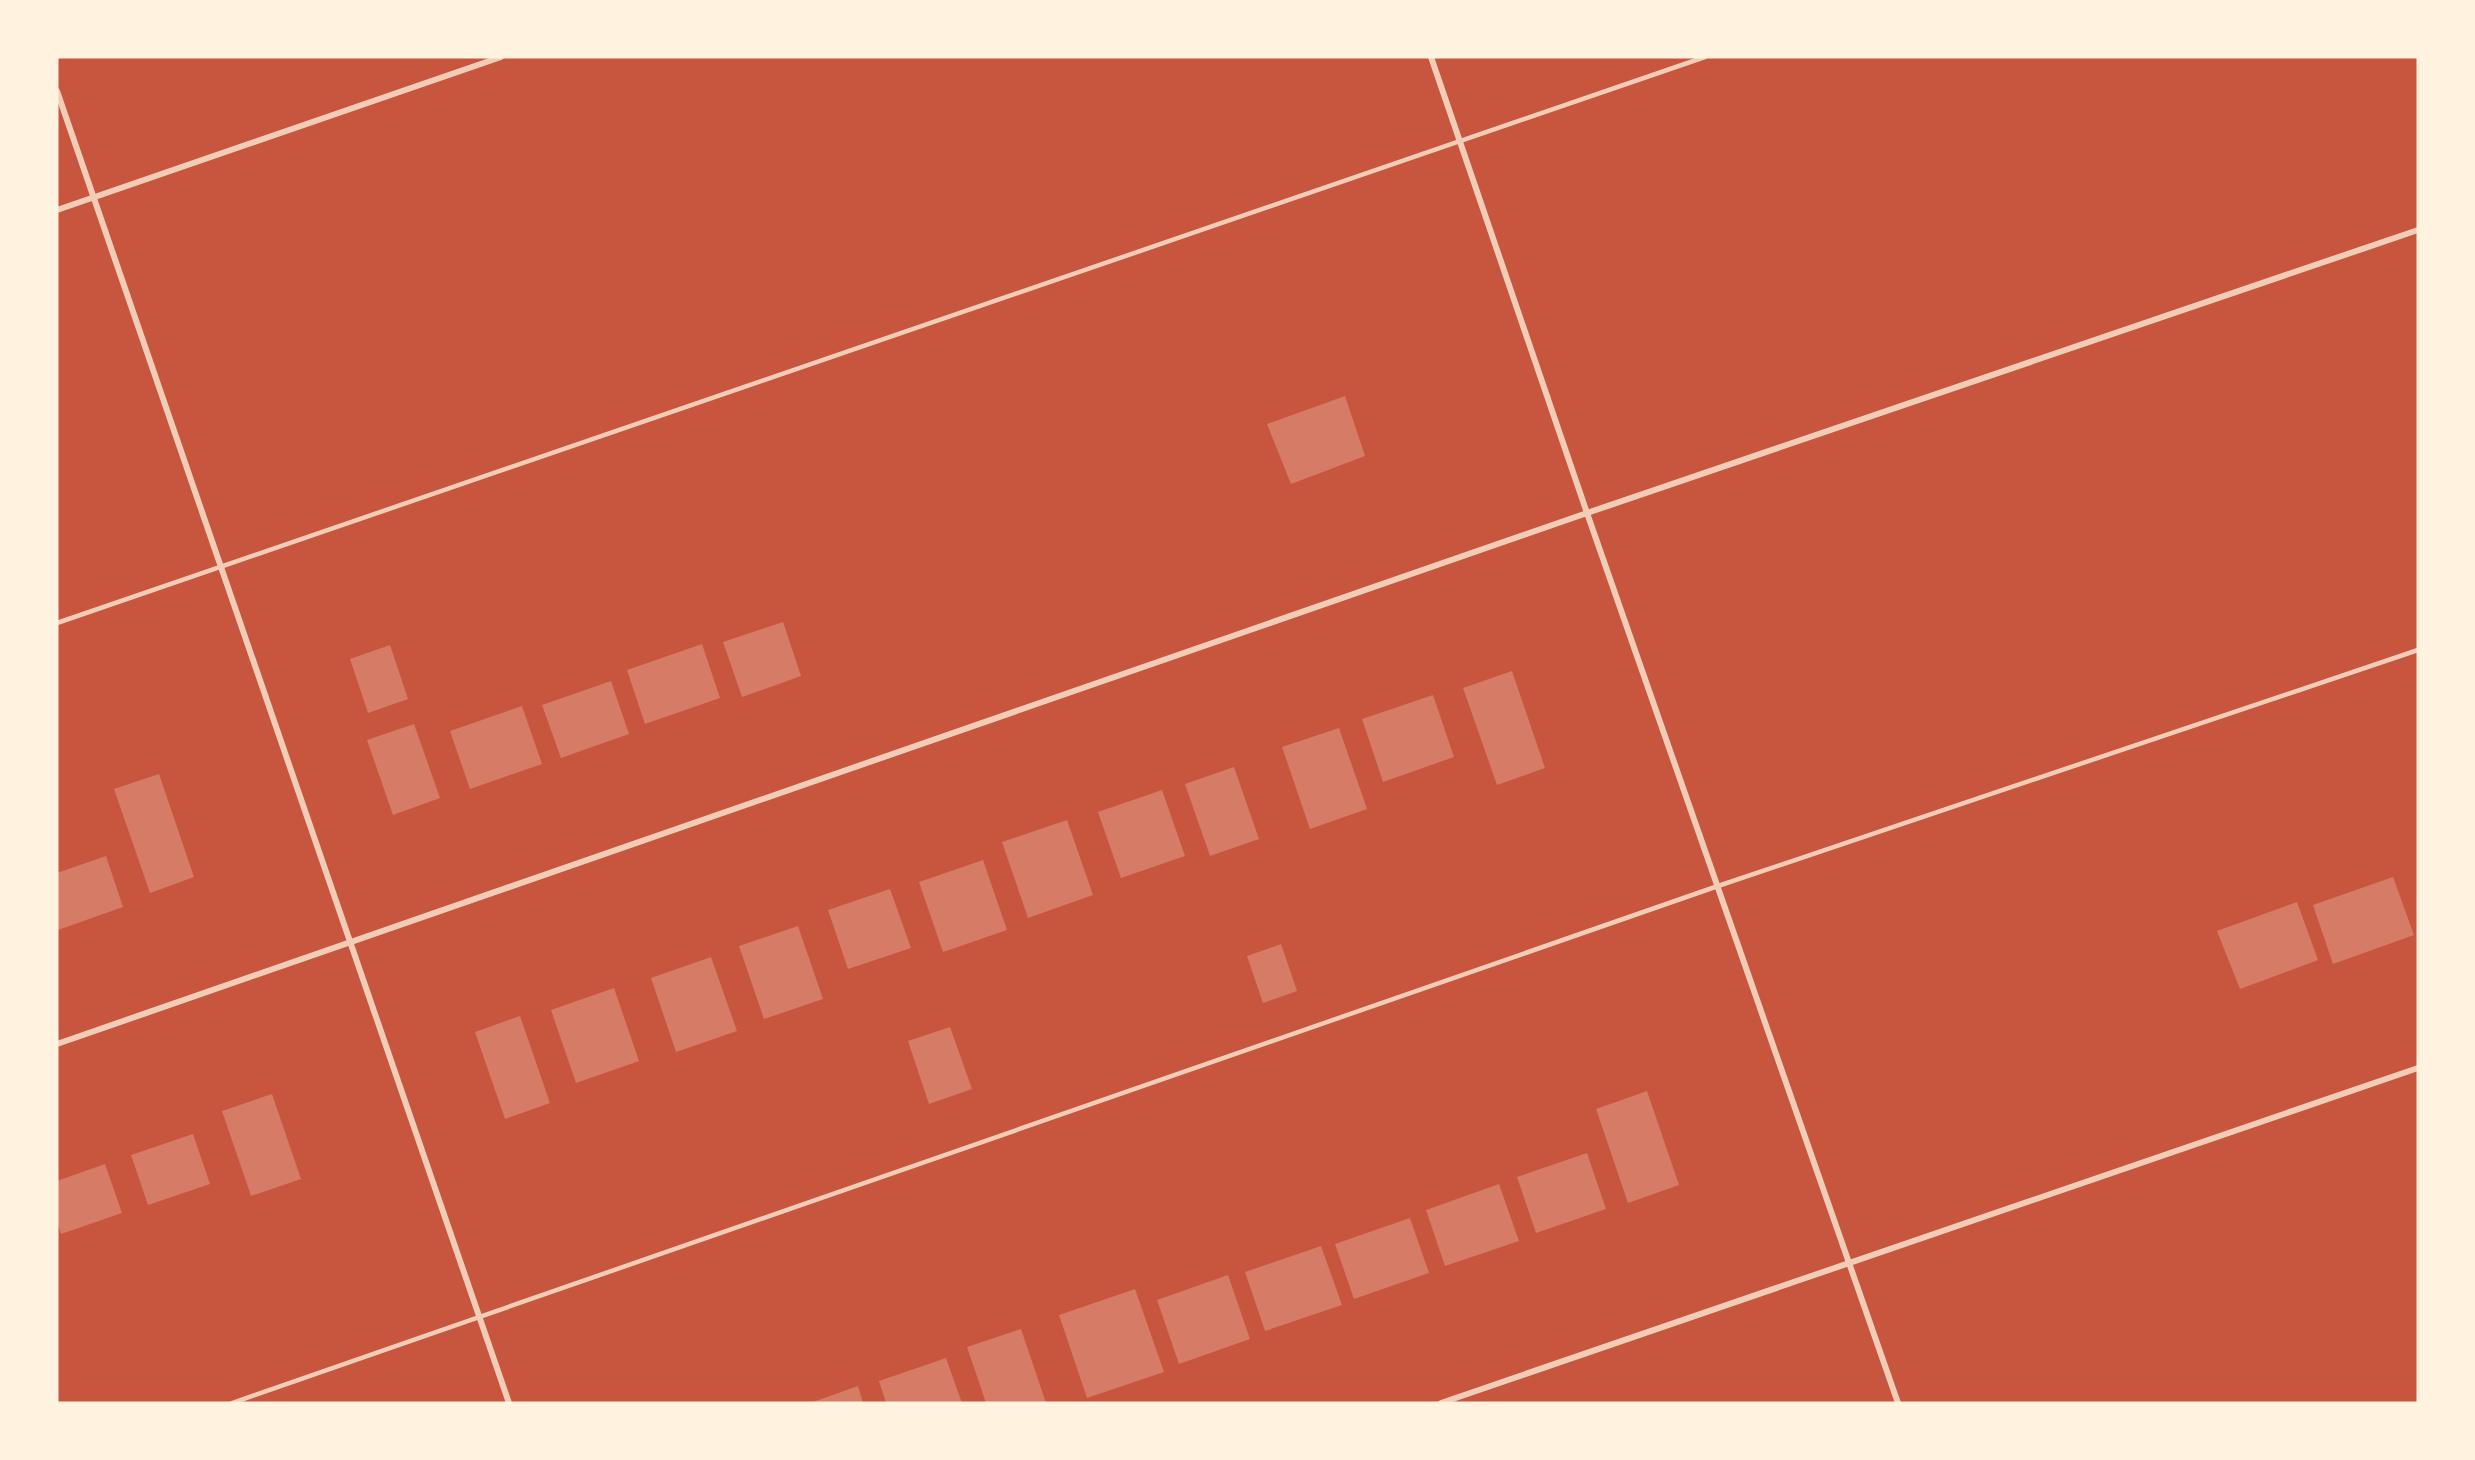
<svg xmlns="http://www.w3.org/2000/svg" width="2475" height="1460" font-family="Barlow,sans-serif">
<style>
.building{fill:#d67c66}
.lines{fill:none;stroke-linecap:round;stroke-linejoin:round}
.service{stroke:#f1ccb7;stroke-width:4.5}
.minor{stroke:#f1ccb7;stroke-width:6}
</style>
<rect width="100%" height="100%" fill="#c8553d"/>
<g class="building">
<path d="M1345,396L1365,456L1291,484L1267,424Z"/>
<path d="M783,622L801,676L742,697L723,642Z"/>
<path d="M702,644L720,698L645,724L627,670Z"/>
<path d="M390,645L408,699L368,713L350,659Z"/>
<path d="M1512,671L1545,768L1497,785L1463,688Z"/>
<path d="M611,681L629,734L561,758L542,705Z"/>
<path d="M1433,695L1454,757L1383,782L1362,719Z"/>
<path d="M522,706L542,764L470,789L450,731Z"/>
<path d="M414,724L440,798L393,815L367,740Z"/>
<path d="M1339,728L1367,809L1310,829L1282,747Z"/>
<path d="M1234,767L1259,839L1210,856L1185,784Z"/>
<path d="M159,774L194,877L150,893L114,789Z"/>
<path d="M1162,790L1185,856L1121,878L1098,812Z"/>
<path d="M1067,820L1093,895L1028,918L1002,842Z"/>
<path d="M106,856L123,907L58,930L57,873Z"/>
<path d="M983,860L1007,930L943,952L919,882Z"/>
<path d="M2393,877L2414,935L2333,964L2313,905Z"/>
<path d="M890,889L911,948L848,969L828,910Z"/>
<path d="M2297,902L2318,960L2240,989L2217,931Z"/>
<path d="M798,926L823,999L764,1019L739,946Z"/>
<path d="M1281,944L1297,991L1263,1003L1247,956Z"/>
<path d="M711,957L737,1031L676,1052L651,978Z"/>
<path d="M614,988L639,1061L576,1083L551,1010Z"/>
<path d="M520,1016L550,1103L505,1119L475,1032Z"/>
<path d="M950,1027L972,1089L929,1104L908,1041Z"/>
<path d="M1647,1091L1679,1185L1628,1203L1596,1109Z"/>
<path d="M272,1094L301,1179L251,1196L222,1111Z"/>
<path d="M193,1134L210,1184L148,1205L131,1155Z"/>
<path d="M1587,1153L1606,1209L1536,1233L1517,1177Z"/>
<path d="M105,1164L122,1213L61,1234L57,1222V1181Z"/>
<path d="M1499,1184L1519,1241L1445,1266L1426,1210Z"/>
<path d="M1410,1218L1429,1273L1354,1299L1335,1244Z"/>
<path d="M1321,1246L1342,1305L1265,1331L1245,1272Z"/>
<path d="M1228,1275L1250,1339L1179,1364L1157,1300Z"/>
<path d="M1135,1289L1164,1372L1087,1398L1059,1315Z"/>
<path d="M1021,1329L1046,1403H986L967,1347Z"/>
<path d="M946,1358L962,1403H886L879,1381Z"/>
<path d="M858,1386L863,1403H810Z"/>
</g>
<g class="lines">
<g class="service">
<path d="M57,623L1705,57"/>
<path d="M232,1403L1718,886L2418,650"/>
</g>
<g class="minor">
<path d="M1431,57L1587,513L1898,1403"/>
<path d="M57,91L509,1403"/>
<path d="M57,210L501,57"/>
<path d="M57,1044L1587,513L2418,230"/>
<path d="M1441,1403L2418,1068"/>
</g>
</g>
<rect width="2475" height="1460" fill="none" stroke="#fff3e0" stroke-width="117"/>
</svg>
